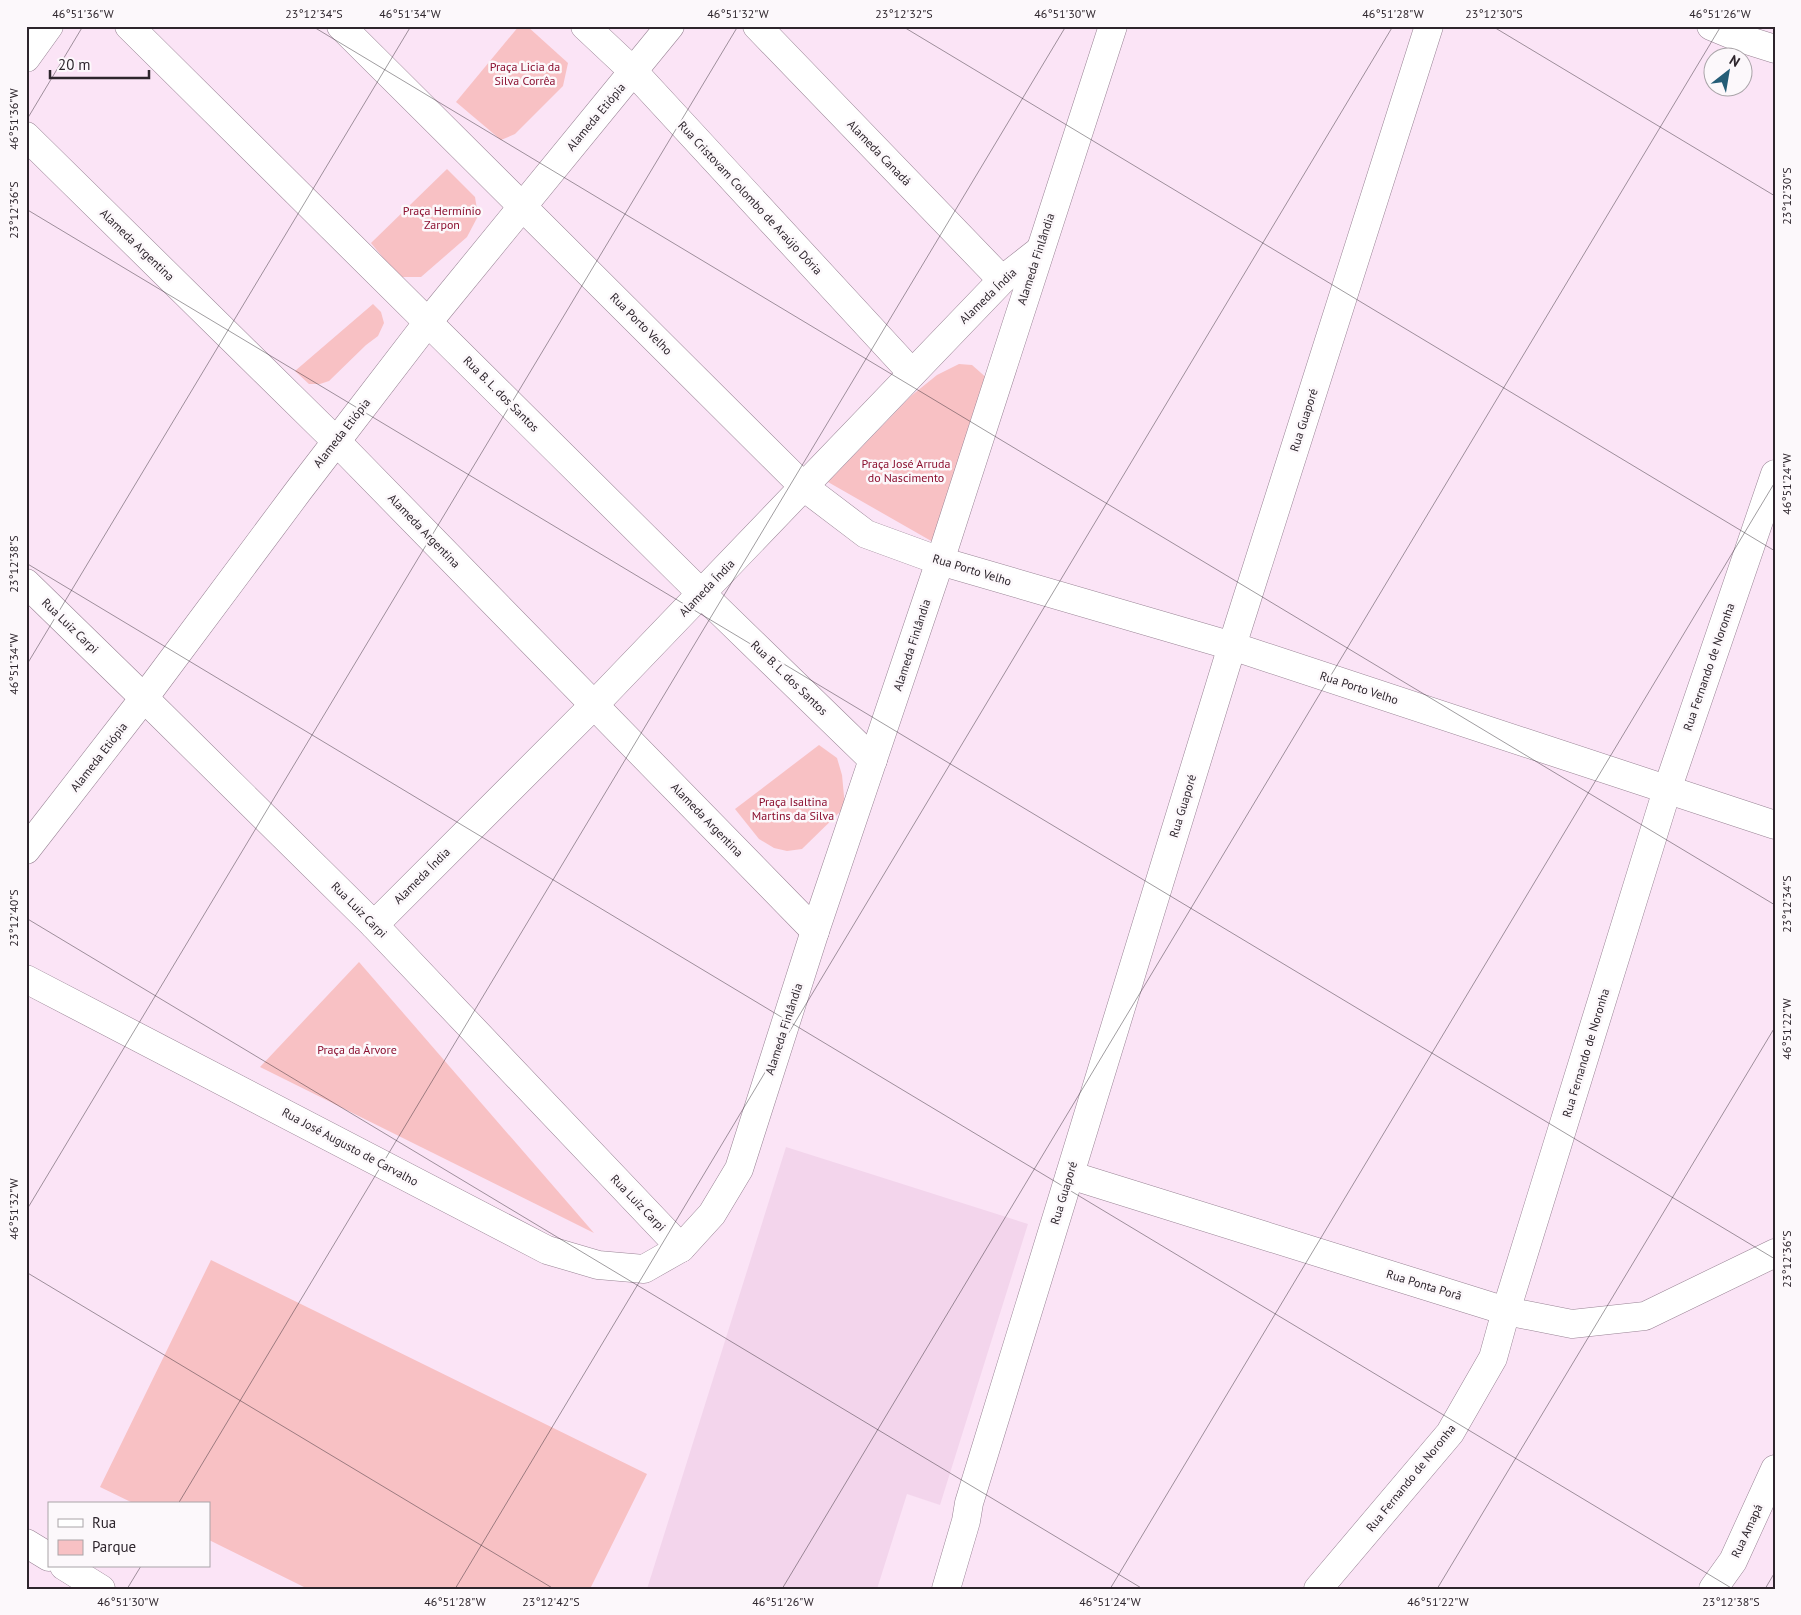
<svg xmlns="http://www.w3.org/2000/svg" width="1801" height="1615" font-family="'PT Sans',sans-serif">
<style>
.built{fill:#f3d5ec}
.green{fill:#f8c1c4}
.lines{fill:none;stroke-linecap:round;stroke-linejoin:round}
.street-casing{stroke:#988394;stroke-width:29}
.secondary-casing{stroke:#988394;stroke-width:29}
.street{stroke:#fff;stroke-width:28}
.secondary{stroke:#fff;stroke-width:28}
.ticks{fill:none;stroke:#2d252c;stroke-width:1;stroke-opacity:0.45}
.labels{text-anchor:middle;stroke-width:5;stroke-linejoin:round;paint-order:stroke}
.park-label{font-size:12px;fill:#8b1030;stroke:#fcf8fb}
.street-label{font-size:12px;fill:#2d252c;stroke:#fcf8fb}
.neatline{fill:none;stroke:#2d252c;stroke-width:2}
.ticks-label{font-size:12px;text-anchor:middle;fill:#2d252c}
</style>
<rect width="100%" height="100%" fill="#fbe4f6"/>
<path class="built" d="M786,1147L1028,1224L940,1505L907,1494L877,1589H647Z"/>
<g class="green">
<path d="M519,26H527L568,63L563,86L515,134L501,140L456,102Z"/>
<path d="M447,169L475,197L478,216L467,237L421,277H399L371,243Z"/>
<path d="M373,304L381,312L384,323L378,336L366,345L329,381L320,384H309L295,371Z"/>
<path d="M959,364L972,365L989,380L933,542L828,482L911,396L937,375Z"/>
<path d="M819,745L837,758L842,775L845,807L802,849L787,851L774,848L759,839L735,809Z"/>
<path d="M359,962L594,1233L260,1067Z"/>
<path d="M211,1260L647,1474L590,1589H308L209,1540V1504H135L100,1487Z"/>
</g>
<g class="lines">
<defs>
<g id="street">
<path d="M129,26L701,593L873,760"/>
<path d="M341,26L804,487L866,534L940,561L1232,646L1775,825"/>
<path d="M585,26L634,72L912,373"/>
<path d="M757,26L1002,280"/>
<path d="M26,58L49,26"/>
<path d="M26,136L336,441L815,931"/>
<path d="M26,583L144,698L374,925L681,1248"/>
<path d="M26,850L144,698L299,490L428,322L670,26"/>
<path d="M374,925L594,705L1002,280L1039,251"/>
<path d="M26,979L547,1250L598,1265L644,1269L681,1248L712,1214L739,1169L815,931L940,561L1113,26"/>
<path d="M1070,1175L1506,1311L1572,1324L1645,1316L1775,1253"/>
<path d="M26,1543L49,1557"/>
<path d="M64,1566L101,1589"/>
<path d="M946,1589L966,1521L969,1503L1232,646L1429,26"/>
<path d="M1318,1589L1450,1433L1493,1358L1506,1311L1667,790L1775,474"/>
<path d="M1713,1589L1733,1561L1775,1469"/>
</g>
<path id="secondary" d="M1711,26L1740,38L1775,49"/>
</defs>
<use href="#street" class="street-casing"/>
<use href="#secondary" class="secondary-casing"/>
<use href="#street" class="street"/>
<use href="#secondary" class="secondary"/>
</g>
<path class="ticks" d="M312,26L1775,905M902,26L1775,551M1492,26L1775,196M26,121L83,26M26,209L1775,1259M26,563L1733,1589M26,666L411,26M26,918L1143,1589M26,1211L738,26M26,1272L554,1589M178,1504L1066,26M127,1589L141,1566M455,1589L1393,26M782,1589L1721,26M1110,1589L1775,482M1437,1589L1775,1027M1765,1589L1775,1572"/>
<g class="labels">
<g class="park-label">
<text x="525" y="71">Praça Licia da<tspan x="525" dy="14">Silva Corrêa</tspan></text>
<text x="442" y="215">Praça Hermínio<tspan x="442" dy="14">Zarpon</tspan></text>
<text x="906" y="468">Praça José Arruda<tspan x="906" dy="14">do Nascimento</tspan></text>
<text x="793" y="806">Praça Isaltina<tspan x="793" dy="14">Martins da Silva</tspan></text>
<text x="357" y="1054">Praça da Árvore</text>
</g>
<g class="street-label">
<text transform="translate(596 117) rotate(-50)" y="4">Alameda Etiópia</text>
<text transform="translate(879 153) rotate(46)" y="4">Alameda Canadá</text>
<text transform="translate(750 198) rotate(47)" y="4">Rua Cristovam Colombo de Araújo Dória</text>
<text transform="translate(137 245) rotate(44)" y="4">Alameda Argentina</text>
<text transform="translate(1036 259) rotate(-72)" y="4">Alameda Finlândia</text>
<text transform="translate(988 296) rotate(-44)" y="4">Alameda Índia</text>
<text transform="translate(641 324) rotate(45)" y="4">Rua Porto Velho</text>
<text transform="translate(501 394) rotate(45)" y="4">Rua B. L. dos Santos</text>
<text transform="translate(1304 420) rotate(-72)" y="4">Rua Guaporé</text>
<text transform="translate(342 433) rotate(-52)" y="4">Alameda Etiópia</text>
<text transform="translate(424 531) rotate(46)" y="4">Alameda Argentina</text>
<text transform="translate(972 570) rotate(17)" y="4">Rua Porto Velho</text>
<text transform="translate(707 588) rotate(-46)" y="4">Alameda Índia</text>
<text transform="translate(70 626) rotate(44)" y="4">Rua Luiz Carpi</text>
<text transform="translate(912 645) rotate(-72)" y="4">Alameda Finlândia</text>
<text transform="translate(1709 667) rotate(-71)" y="4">Rua Fernando de Noronha</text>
<text transform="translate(789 678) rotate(44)" y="4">Rua B. L. dos Santos</text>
<text transform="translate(1359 688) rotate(18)" y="4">Rua Porto Velho</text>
<text transform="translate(99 757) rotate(-52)" y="4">Alameda Etiópia</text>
<text transform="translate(1183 806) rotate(-73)" y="4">Rua Guaporé</text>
<text transform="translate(707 820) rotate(46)" y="4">Alameda Argentina</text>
<text transform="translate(422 876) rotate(-45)" y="4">Alameda Índia</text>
<text transform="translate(359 910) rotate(45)" y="4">Rua Luiz Carpi</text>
<text transform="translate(784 1029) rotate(-72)" y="4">Alameda Finlândia</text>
<text transform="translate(1586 1053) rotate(-73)" y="4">Rua Fernando de Noronha</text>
<text transform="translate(350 1147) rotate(28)" y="4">Rua José Augusto de Carvalho</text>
<text transform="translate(1064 1193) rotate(-73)" y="4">Rua Guaporé</text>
<text transform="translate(638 1203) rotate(46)" y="4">Rua Luiz Carpi</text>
<text transform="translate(1424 1285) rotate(17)" y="4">Rua Ponta Porã</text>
<text transform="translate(1411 1478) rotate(-51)" y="4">Rua Fernando de Noronha</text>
<text transform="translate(1747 1531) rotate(-65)" y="4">Rua Amapá</text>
</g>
</g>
<rect width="1801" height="1615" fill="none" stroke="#fcf8fb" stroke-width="55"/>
<rect x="48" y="1502" width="162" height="65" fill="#fcf8fb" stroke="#a9a4a8"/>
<rect x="58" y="1519" width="25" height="8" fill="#ffffff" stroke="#a9a4a8"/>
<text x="92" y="1528" font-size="15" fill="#2d252c">Rua</text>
<rect x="58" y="1540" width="25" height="15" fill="#f8c1c4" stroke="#a9a4a8"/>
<text x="92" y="1552" font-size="15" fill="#2d252c">Parque</text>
<g transform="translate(1728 72) rotate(31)"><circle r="24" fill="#fcf8fb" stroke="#a9a4a8"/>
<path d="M0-4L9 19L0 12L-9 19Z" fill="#255d77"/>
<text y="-8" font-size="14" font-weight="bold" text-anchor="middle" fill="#2d252c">N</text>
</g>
<path d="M50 70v8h99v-8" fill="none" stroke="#2d252c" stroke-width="2.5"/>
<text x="58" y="70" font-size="15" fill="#2d252c" stroke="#fcf8fb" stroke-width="4" paint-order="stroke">20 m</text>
<rect x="28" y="28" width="1746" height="1560" class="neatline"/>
<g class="ticks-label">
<text x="83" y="18">46°51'36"W</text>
<text x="314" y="18">23°12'34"S</text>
<text x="410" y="18">46°51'34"W</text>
<text x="738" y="18">46°51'32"W</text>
<text x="904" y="18">23°12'32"S</text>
<text x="1065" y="18">46°51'30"W</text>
<text x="1393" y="18">46°51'28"W</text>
<text x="1494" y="18">23°12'30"S</text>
<text x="1720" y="18">46°51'26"W</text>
<text transform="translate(14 119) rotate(-90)" y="4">46°51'36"W</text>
<text transform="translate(1787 196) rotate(-90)" y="4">23°12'30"S</text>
<text transform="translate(14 210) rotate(-90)" y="4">23°12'36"S</text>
<text transform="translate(1787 484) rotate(-90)" y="4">46°51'24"W</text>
<text transform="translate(14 564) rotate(-90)" y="4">23°12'38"S</text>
<text transform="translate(14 664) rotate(-90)" y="4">46°51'34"W</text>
<text transform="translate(1787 904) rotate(-90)" y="4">23°12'34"S</text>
<text transform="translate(14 918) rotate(-90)" y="4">23°12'40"S</text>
<text transform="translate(1787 1029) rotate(-90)" y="4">46°51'22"W</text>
<text transform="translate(14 1209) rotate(-90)" y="4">46°51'32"W</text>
<text transform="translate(1787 1259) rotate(-90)" y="4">23°12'36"S</text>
<text x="128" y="1606">46°51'30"W</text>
<text x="455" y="1606">46°51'28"W</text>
<text x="551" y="1606">23°12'42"S</text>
<text x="783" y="1606">46°51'26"W</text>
<text x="1110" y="1606">46°51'24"W</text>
<text x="1438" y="1606">46°51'22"W</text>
<text x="1731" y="1606">23°12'38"S</text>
</g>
</svg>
